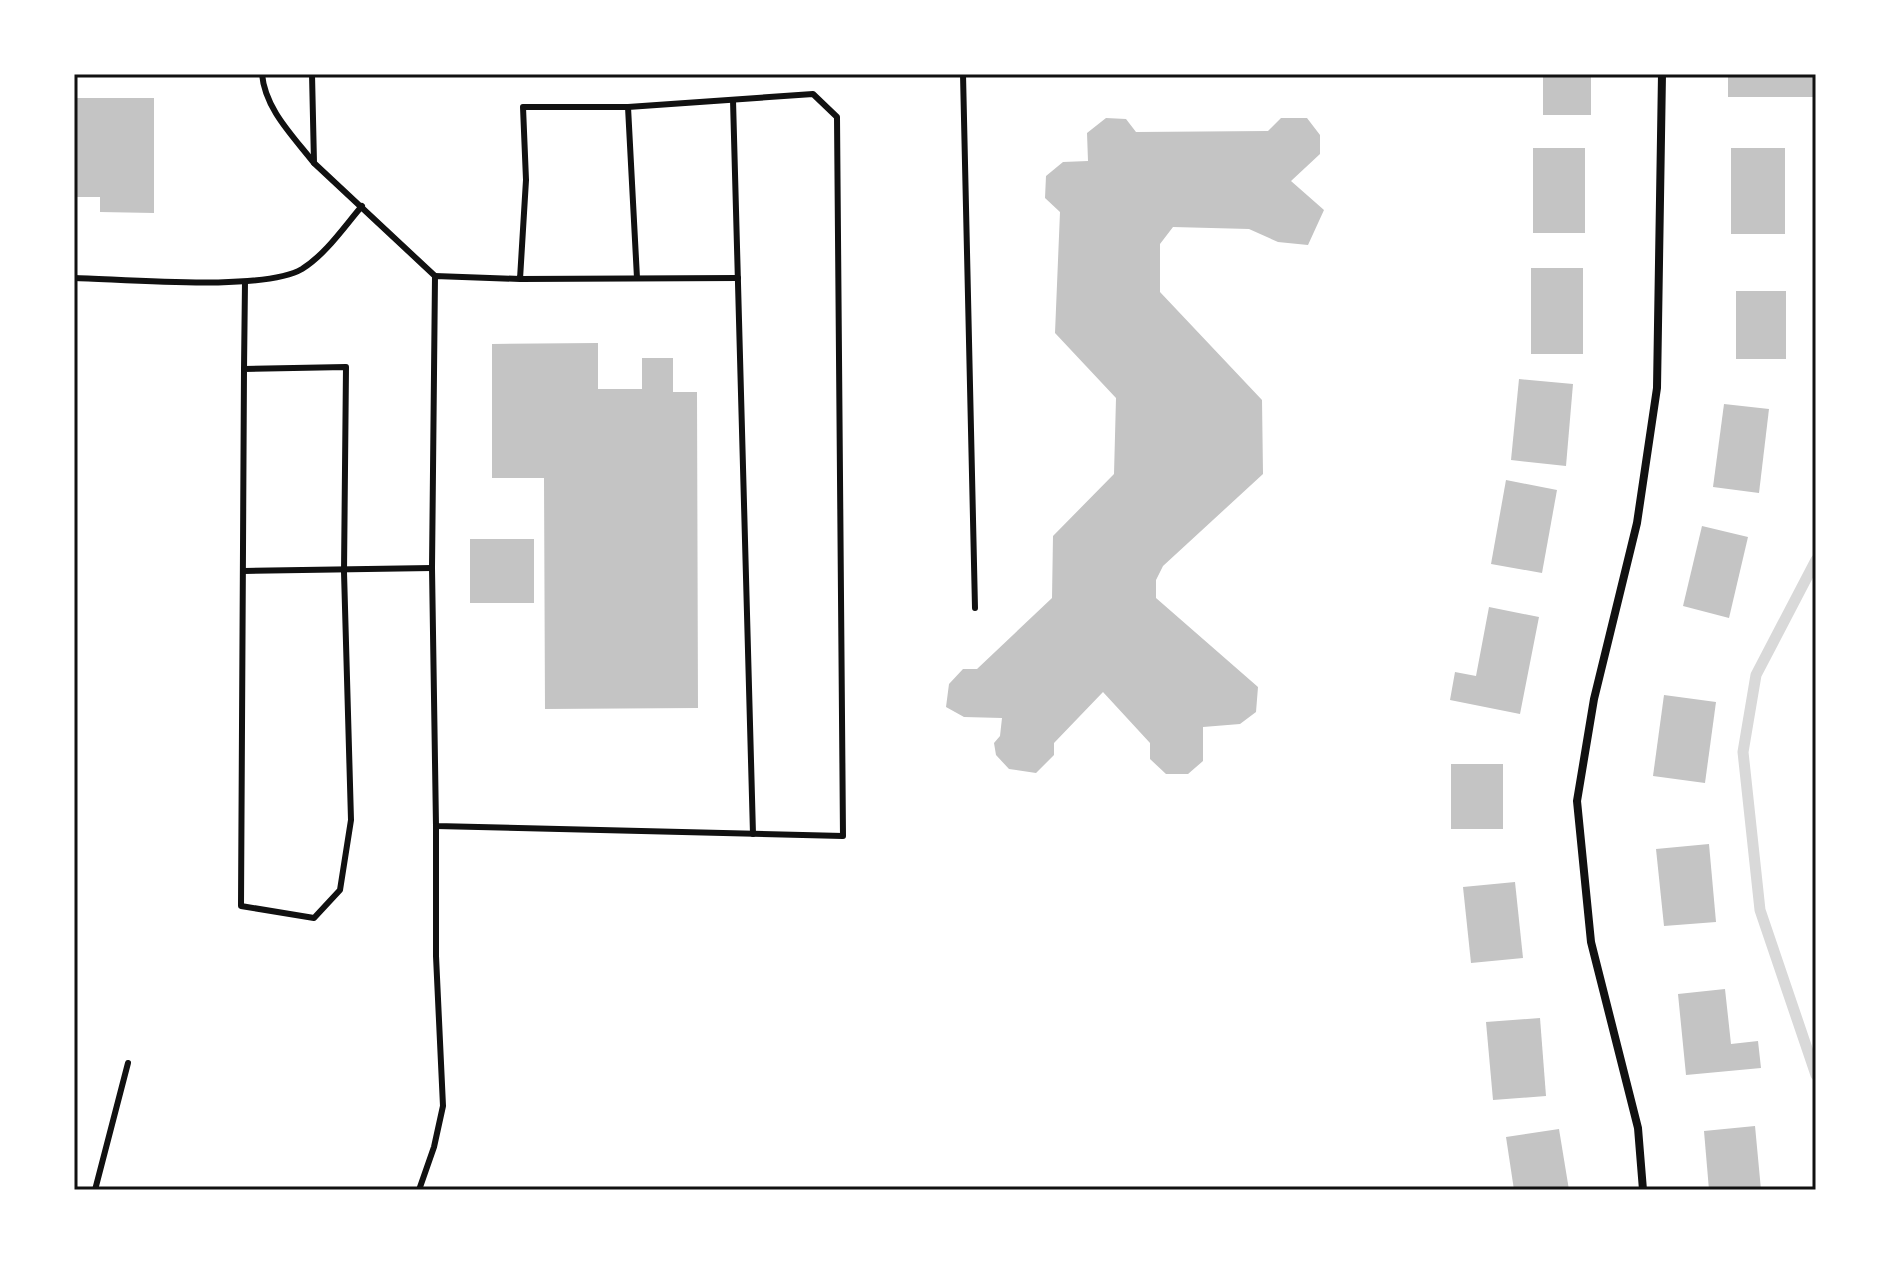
<svg xmlns="http://www.w3.org/2000/svg" width="1890" height="1264" font-family="'Golos Text',sans-serif">
<style>
.lines{fill:none;stroke-linecap:round;stroke-linejoin:round}
.stream{stroke:#d9d9d9;stroke-width:11}
.building{fill:#c4c4c4}
.service{stroke:#111;stroke-width:6}
.minor{stroke:#111;stroke-width:8}
.neatline{fill:none;stroke:#111;stroke-width:3}
</style>
<rect width="100%" height="100%" fill="#fff"/>
<g class="lines">
<path class="stream" d="M1816,560L1756,675L1743,752L1760,910L1816,1075"/>
</g>
<g class="building">
<rect x="1543" y="74" width="48" height="41"/>
<rect x="1728" y="74" width="87" height="23"/>
<path d="M74,98H154V213L100,212V197H74Z"/>
<path d="M1106,118L1126,119L1136,132L1268,131L1281,118H1307L1320,135V154L1291,181L1324,210L1308,245L1278,242L1249,229L1173,227L1160,244V292L1262,400L1263,474L1163,566L1156,580V598L1258,687L1256,712L1240,724L1203,727V761L1188,774H1166L1150,759V743L1103,692L1054,743V755L1036,773L1009,769L996,755L994,743L1000,736L1002,718L964,717L946,707L949,684L963,669H977L1052,598L1053,536L1114,474L1116,398L1055,333L1060,212L1045,198L1046,176L1063,162L1088,161L1087,133Z"/>
<rect x="1533" y="148" width="52" height="85"/>
<rect x="1731" y="148" width="54" height="86"/>
<rect x="1531" y="268" width="52" height="86"/>
<rect x="1736" y="291" width="50" height="68"/>
<path d="M598,343V389H642V358H673V392H697L698,708L545,709L544,478H492V344Z"/>
<path d="M1519,379L1573,384L1566,466L1511,460Z"/>
<path d="M1724,404L1769,409L1759,493L1713,487Z"/>
<path d="M1506,480L1557,490L1542,573L1491,564Z"/>
<path d="M1702,526L1748,537L1729,618L1683,606Z"/>
<rect x="470" y="539" width="64" height="64"/>
<path d="M1489,607L1539,617L1520,714L1450,700L1455,672L1476,676Z"/>
<path d="M1664,695L1716,702L1705,783L1653,776Z"/>
<rect x="1451" y="764" width="52" height="65"/>
<path d="M1709,844L1716,922L1664,926L1656,849Z"/>
<path d="M1515,882L1523,958L1471,963L1463,887Z"/>
<path d="M1725,989L1731,1044L1758,1041L1761,1068L1686,1075L1678,994Z"/>
<path d="M1540,1018L1546,1096L1493,1100L1486,1022Z"/>
<path d="M1755,1126L1761,1190H1709L1704,1131Z"/>
<path d="M1559,1129L1569,1190H1514L1506,1137Z"/>
</g>
<g class="lines">
<g class="service">
<path d="M262,74C265,109 293,136 314,163"/>
<path d="M312,74L314,163L435,276"/>
<path d="M963,74L975,608"/>
<path d="M733,100L753,834"/>
<path d="M628,107L637,278"/>
<path d="M74,278C123,279 263,292 302,269C326,254 344,227 362,206"/>
<path d="M520,279L526,180L523,107H628L813,94L837,117L843,836L436,826L432,568L435,276L520,279L738,278"/>
<path d="M346,367L344,572L351,820L340,890L314,918L241,906L244,369Z"/>
<path d="M244,369L245,282"/>
<path d="M244,571L432,568"/>
<path d="M95,1190L128,1063"/>
<path d="M419,1190L434,1147L443,1106L436,956V826"/>
</g>
<path class="minor" d="M1643,1190L1638,1128L1591,942L1577,801L1594,699L1637,523L1657,388L1662,74"/>
</g>
<rect width="1890" height="1264" fill="none" stroke="#ffffff" stroke-width="152"/>
<rect x="76" y="76" width="1738" height="1112" class="neatline"/>
</svg>
